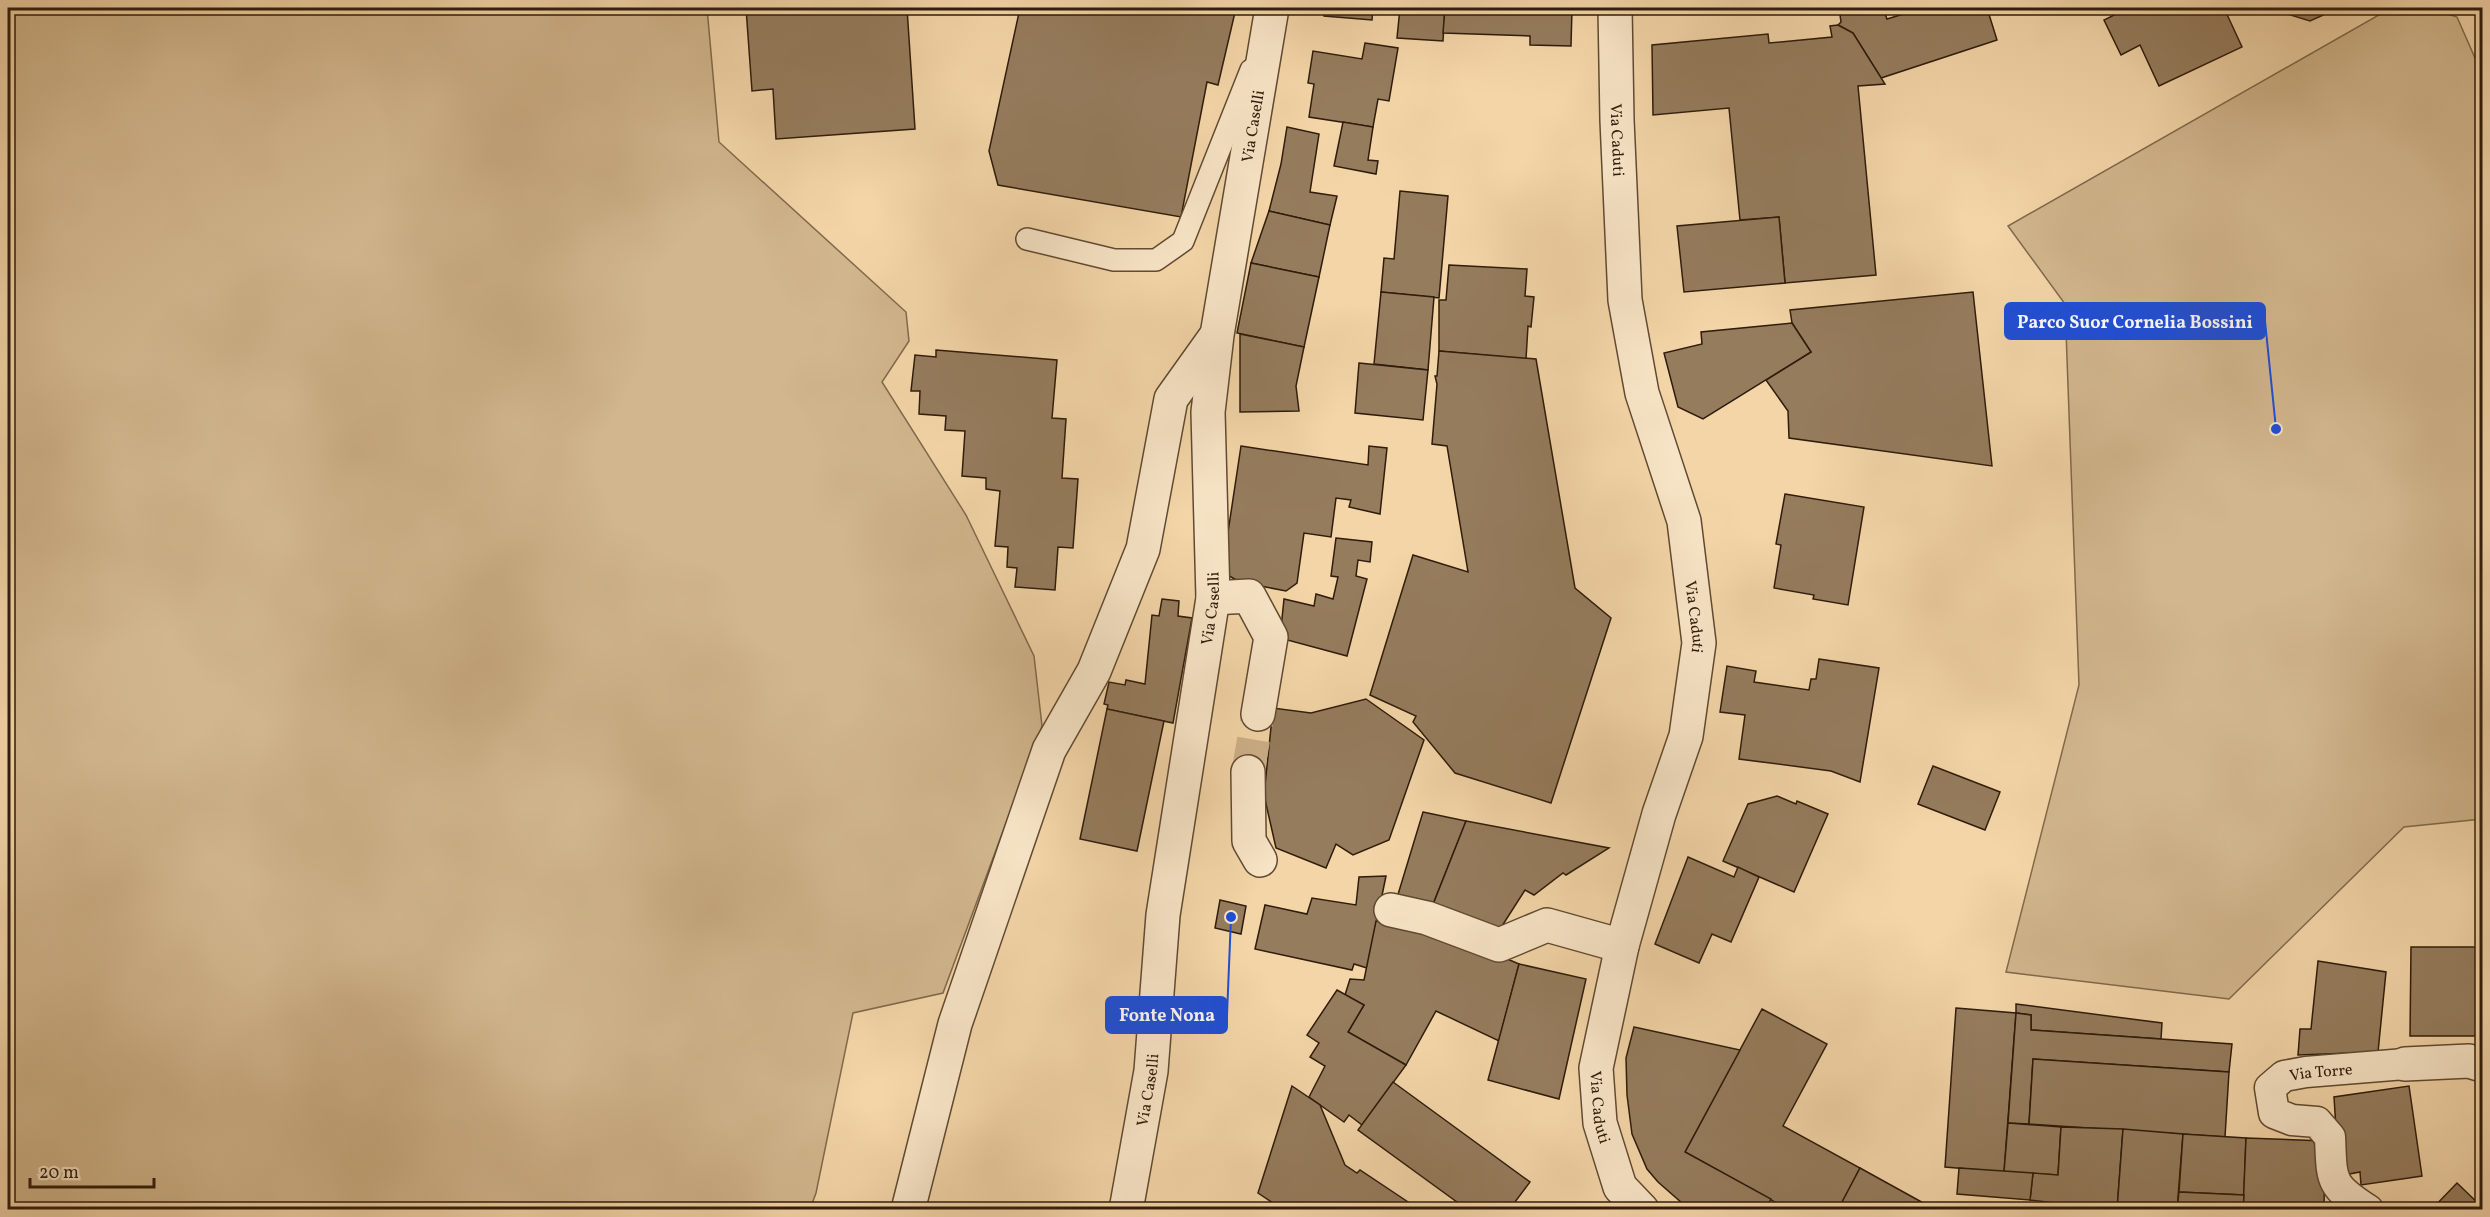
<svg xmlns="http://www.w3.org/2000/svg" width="2490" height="1217" font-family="Vollkorn,serif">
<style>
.green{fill:#d2b68d;stroke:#80694c;stroke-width:1.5}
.building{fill:#957c5d;stroke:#2f1c0b;stroke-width:1.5}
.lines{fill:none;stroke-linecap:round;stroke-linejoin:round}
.minor-tunnel{stroke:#ccb089;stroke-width:33;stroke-dasharray:33 16;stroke-linecap:butt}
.service-casing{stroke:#604a32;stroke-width:24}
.pedestrian-casing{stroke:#604a32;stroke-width:33}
.minor-casing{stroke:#604a32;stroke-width:36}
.service{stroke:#f7e4c6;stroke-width:21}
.pedestrian{stroke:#f7e4c6;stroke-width:30}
.minor{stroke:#f7e4c6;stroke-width:33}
.labels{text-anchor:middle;stroke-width:5;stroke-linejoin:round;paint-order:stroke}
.street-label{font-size:16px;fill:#2f1c0b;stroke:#f7e4c6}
.leader{fill:none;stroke:#1d4ed8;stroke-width:2}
.callout-dot{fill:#1d4ed8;stroke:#f7e4c6;stroke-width:2}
.callout{fill:#1d4ed8;stroke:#1d4ed8;stroke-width:2}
.callout-label{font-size:18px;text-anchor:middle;font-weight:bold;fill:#fff}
</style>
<rect width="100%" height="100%" fill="#f3d5a8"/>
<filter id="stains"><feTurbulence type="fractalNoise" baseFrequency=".00333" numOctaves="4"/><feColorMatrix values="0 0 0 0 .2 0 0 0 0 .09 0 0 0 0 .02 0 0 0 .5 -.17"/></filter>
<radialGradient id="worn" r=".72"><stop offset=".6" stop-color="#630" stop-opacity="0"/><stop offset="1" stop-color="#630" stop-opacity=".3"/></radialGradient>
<g class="green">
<path d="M8,8H707L719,142L906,312L909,341L882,382L966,515L1034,656L1042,726L943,993L853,1013L816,1193L810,1209H8Z"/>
<path d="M2391,8H2429L2457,17L2482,74V554L2476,559L2482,566V819L2404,827L2229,999L2006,972L2079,685L2065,304L2008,226Z"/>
</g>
<g class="building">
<path d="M746,8H907L915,129L776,139L773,89L752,91Z"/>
<path d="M1020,8H1236L1218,85L1207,82L1181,217L998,185L989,151Z"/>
<path d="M1324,8H1373L1372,20L1324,16Z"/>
<path d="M1400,8H1445L1443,41L1397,38Z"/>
<path d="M1445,8H1569L1572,9L1571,46L1530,45V36L1443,33Z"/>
<path d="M1839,8H1883L1887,19L1923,8H1987L1997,40L1881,78L1853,33L1838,25L1841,22Z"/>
<path d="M2128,8H2224L2242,47L2159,86L2140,45L2121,55L2104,20Z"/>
<path d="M2284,8H2339L2310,21L2287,14Z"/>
<path d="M1838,25L1853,33L1885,84L1858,86L1876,275L1785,283L1779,217L1740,220L1729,108L1653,115L1652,45L1768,34L1769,43L1832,37L1830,26Z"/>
<path d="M1365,43L1398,48L1389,101L1378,99L1373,127L1309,117L1314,84L1308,83L1313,51L1362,59Z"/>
<path d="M1343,122L1373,127L1368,160L1378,161L1376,174L1334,166Z"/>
<path d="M1287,127L1319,134L1310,192L1337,196L1330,225L1269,211L1281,164Z"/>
<path d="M1400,191L1448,196L1439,298L1381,292L1384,258L1394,259Z"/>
<path d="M1269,211L1330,225L1319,277L1251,263Z"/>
<path d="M1779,217L1785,283L1684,292L1677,226Z"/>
<path d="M1251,263L1319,277L1304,347L1237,333Z"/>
<path d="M1449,265L1527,269L1525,296L1534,297L1531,327L1528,326L1526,359L1439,351V300H1446Z"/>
<path d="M1381,292L1434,297L1428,370L1374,364Z"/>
<path d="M1973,292L1992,466L1789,438L1788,411L1766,380L1811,352L1792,323L1790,310Z"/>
<path d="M1792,323L1811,352L1703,419L1678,407L1664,353L1702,344L1701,332Z"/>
<path d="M1240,334L1304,347L1296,386L1299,411L1240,412Z"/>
<path d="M936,350L1057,360L1052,418L1066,419L1062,478L1078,479L1073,548L1058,547L1055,590L1015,587L1017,568L1007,567L1008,547L995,546L1000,491L986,489V478L962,476L965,431L945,430L946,416L919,414L920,391H911L915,355L936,357Z"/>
<path d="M1439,351L1536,359L1575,588L1611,618L1551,803L1455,773L1413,722L1416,716L1370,695L1413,555L1468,572L1447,446L1432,444L1437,384L1435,376H1437Z"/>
<path d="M1359,363L1428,370L1423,420L1355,413Z"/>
<path d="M1241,446L1368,465L1369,446L1387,448L1380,514L1349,507L1351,500L1336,498L1331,537L1304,533L1297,583L1286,591L1240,582L1222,572Z"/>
<path d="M1785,494L1864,507L1848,605L1813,599L1814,595L1774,588L1781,545L1776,544Z"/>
<path d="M1336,538L1372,542L1370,562L1358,560L1356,576L1367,579L1347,656L1280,638L1284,599L1314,606L1316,594L1333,599L1338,577L1331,576Z"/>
<path d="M1162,599L1179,601L1178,616L1192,618L1173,723L1107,709L1108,705L1104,704L1109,682L1125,685L1126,680L1145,684L1152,615L1159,616Z"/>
<path d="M1819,659L1879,668L1860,782L1831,771L1739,759L1745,715L1720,712L1727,666L1756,671L1754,682L1809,690L1811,679H1816Z"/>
<path d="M1366,699L1424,740L1389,840L1353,855L1336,844L1326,868L1276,848L1264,795L1273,708L1311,713Z"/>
<path d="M1107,709L1164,721L1137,851L1080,839Z"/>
<path d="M1933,766L2000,792L1985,830L1918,804Z"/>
<path d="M1777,796L1796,804L1797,801L1828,814L1794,892L1723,861L1748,804Z"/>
<path d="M1423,812L1466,821L1430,912L1396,901Z"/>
<path d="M1466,821L1609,848L1566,875L1563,873L1534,895L1525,890L1495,937L1430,912Z"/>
<path d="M1688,857L1734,877L1738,867L1759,877L1731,942L1712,934L1699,963L1655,944Z"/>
<path d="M1386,876L1367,968L1354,964L1352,970L1255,949L1265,905L1307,914L1312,898L1356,905L1359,877Z"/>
<path d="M1220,900L1246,906L1241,934L1215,928Z"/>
<path d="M1376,921L1444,932L1519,964L1499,1041L1436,1011L1406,1065L1348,1032L1364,1005L1345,995L1350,979L1364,980Z"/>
<path d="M2411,947H2482V1036H2410Z"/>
<path d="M2318,961L2386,972L2378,1052L2298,1055L2300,1029H2311Z"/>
<path d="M1519,964L1586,979L1559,1099L1488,1080Z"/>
<path d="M1337,990L1364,1005L1348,1032L1406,1065L1362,1125L1349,1115L1344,1122L1309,1097L1325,1066L1310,1057L1319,1043L1307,1035Z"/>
<path d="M2016,1004L2162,1023L2161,1039L2031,1030V1015L2016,1013Z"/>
<path d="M1956,1008L2016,1013L2004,1172L1945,1167Z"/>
<path d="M1762,1009L1827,1044L1783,1126L1860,1168L1838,1210H1789L1685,1152Z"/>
<path d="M2016,1013L2031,1015V1030L2232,1044L2229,1072L2033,1059L2029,1124L2008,1123Z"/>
<path d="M1634,1027L1740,1050L1685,1152L1771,1199L1765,1210H1690L1658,1182L1647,1169L1632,1134L1627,1095L1626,1058Z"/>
<path d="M2033,1059L2229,1072L2225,1137L2029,1124Z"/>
<path d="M1393,1082L1530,1182L1509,1210H1468L1358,1130Z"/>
<path d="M1292,1086L1320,1105L1345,1165L1357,1173L1360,1170L1420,1210H1273L1276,1205L1258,1193Z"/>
<path d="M2409,1086L2422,1176L2361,1185L2360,1172L2339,1176L2334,1097Z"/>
<path d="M2008,1123L2061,1127L2058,1175L2004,1172Z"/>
<path d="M2061,1127L2123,1129L2117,1210H2055V1203L2030,1200L2033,1173L2058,1175Z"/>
<path d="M2123,1129L2183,1134L2177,1210H2117Z"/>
<path d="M2183,1134L2246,1138L2244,1195L2179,1192Z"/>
<path d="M2246,1138L2325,1141L2324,1210H2243Z"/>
<path d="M1860,1168L1936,1210H1850L1841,1204Z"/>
<path d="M1959,1168L2033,1173L2030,1200L1957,1194Z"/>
<path d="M2457,1183L2482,1207V1210H2431Z"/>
<path d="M2179,1192L2244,1195L2243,1210H2177Z"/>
</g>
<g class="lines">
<path class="minor-tunnel" d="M1248,772L1258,714"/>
<defs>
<path id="service" d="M1027,239L1114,260H1156L1183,241L1251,70"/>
<g id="pedestrian">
<path id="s1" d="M2368,1210C2329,1185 2332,1181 2330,1137L2317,1122L2292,1120L2274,1113L2270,1088L2284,1076L2306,1072L2405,1064"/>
</g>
<g id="minor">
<path id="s2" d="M1615,8L1617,120L1625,300L1642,393L1684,521L1699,643L1686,736L1659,814L1622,946L1596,1068L1600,1123L1620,1187L1642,1210"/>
<path d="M1213,598L1249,596L1271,637L1258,714"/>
<path d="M1248,772L1249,841L1260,860"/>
<path d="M1391,910L1427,918L1499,945L1547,925L1622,946"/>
<path d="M2405,1064L2469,1061L2482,1065"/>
<path d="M908,1210L955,1024L1049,750L1094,671L1143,549L1171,399L1216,336"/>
<path id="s3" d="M1126,1210L1151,1071L1163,915L1213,598L1208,412L1217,335L1272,8"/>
</g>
</defs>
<use href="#service" class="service-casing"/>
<use href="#pedestrian" class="pedestrian-casing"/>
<use href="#minor" class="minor-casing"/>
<use href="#service" class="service"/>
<use href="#pedestrian" class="pedestrian"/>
<use href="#minor" class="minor"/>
</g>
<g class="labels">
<g class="street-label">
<text dy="6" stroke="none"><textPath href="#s3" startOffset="1094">Via Caselli</textPath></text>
<text dy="6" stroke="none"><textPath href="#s2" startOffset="132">Via Caduti</textPath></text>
<text dy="6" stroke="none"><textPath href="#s3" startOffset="608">Via Caselli</textPath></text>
<text dy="6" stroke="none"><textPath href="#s2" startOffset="618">Via Caduti</textPath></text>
<text dy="6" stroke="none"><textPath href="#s1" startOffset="234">Via Torre</textPath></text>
<text dy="6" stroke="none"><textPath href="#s3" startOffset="122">Via Caselli</textPath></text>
<text dy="6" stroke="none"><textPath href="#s2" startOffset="1122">Via Caduti</textPath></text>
</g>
</g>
<path class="leader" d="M2276 429L2265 321M1231 917L1227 1015"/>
<g class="callout-dot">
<circle cx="2276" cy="429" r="6"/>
<circle cx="1231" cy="917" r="6"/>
</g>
<g class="callout">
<rect x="2005" y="303" width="260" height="36" rx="6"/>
<rect x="1106" y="997" width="121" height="36" rx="6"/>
</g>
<g class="callout-label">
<text x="2135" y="328">Parco Suor Cornelia Bossini</text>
<text x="1167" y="1021">Fonte Nona</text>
</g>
<rect width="2490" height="1217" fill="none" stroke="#f3d5a8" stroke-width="30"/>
<rect x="9" y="9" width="2472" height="1199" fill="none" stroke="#2f1c0b" stroke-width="3"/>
<rect x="15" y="15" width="2460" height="1187" fill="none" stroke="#2f1c0b" stroke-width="1.5"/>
<path d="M30 1178v9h124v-9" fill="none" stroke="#2f1c0b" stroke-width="3"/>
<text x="39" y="1178" font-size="18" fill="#2f1c0b" stroke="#f7e4c6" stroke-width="4.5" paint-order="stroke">20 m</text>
<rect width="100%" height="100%" filter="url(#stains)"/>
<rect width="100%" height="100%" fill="url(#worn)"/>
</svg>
